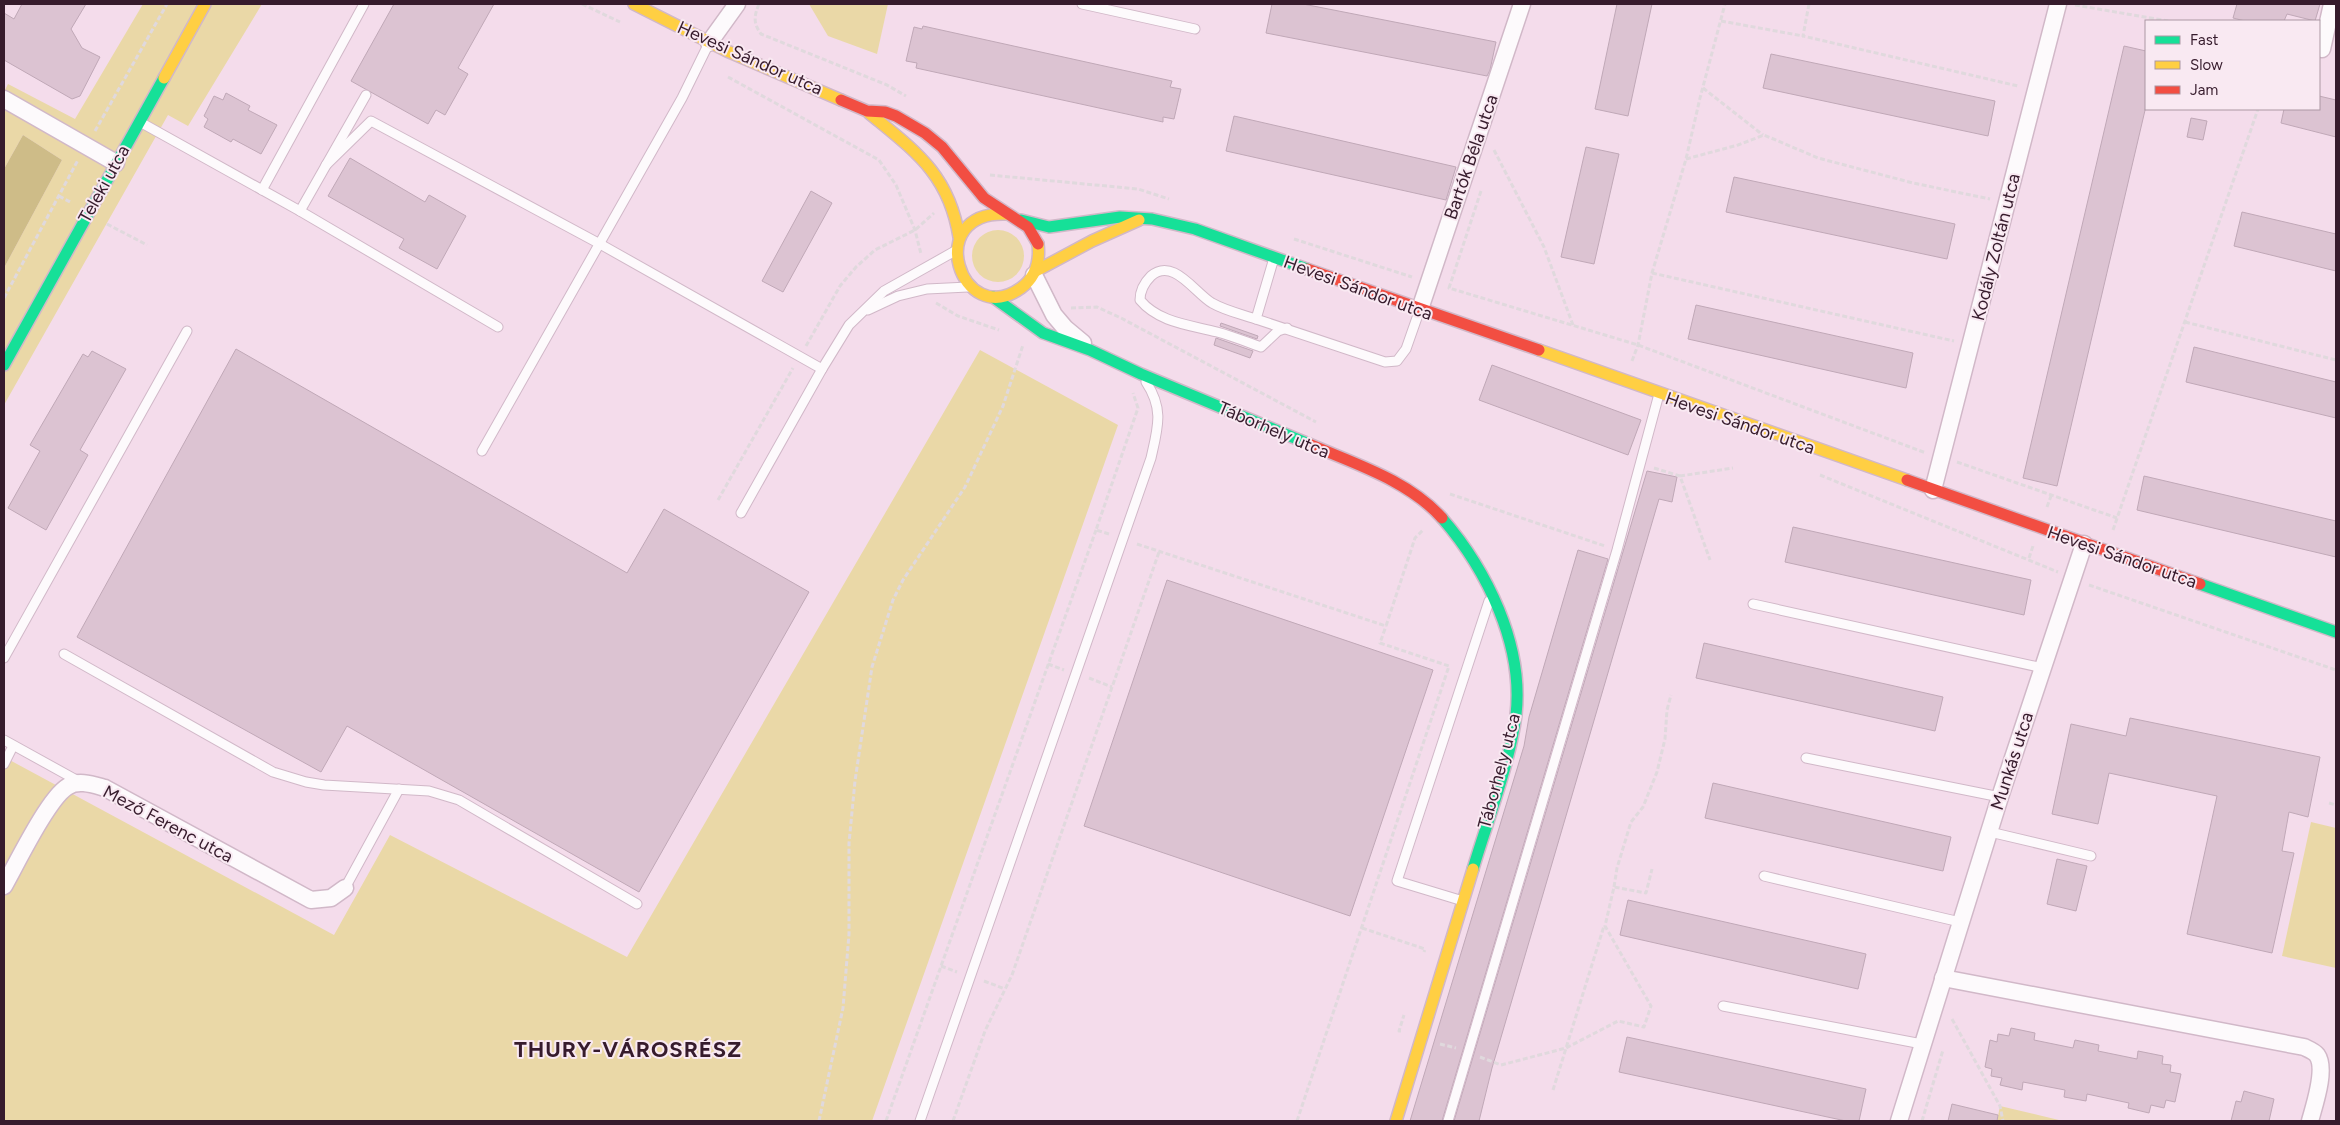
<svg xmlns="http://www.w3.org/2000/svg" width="2340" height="1125" font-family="Figtree,sans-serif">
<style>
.green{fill:#ead8a7}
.forest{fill:#cebc88}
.building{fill:#dcc3d2;stroke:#c0a8b7}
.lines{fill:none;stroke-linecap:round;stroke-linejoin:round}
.lane-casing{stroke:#d1b8c8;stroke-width:11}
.street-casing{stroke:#d1b8c8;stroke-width:19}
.fast-casing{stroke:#d1b8c8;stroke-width:14}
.slow-casing{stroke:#d1b8c8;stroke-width:14}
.jam-casing{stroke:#d1b8c8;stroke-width:14}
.path{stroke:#e0d9dd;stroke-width:3;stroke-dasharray:5 2.5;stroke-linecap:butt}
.lane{stroke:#fdfafc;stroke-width:9}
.street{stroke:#fdfafc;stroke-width:16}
.fast{stroke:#16e098;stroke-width:11}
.slow{stroke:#ffcf43;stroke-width:11}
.jam{stroke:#f24e42;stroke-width:11}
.labels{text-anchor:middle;stroke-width:4;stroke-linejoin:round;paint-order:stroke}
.street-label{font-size:18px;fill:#361b2c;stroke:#f9e9f2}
.district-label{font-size:22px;font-weight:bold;letter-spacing:1px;fill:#361b2c;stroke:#f9e9f2}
</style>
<rect width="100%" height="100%" fill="#f4dceb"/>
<g class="green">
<path d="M143,4H262L188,126L168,115L4,405V268L62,160L23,135L4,169V92L8,84L75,119Z"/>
<path d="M809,4H888L877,54L828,36Z"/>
<circle cx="998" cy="256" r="26"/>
<path d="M980,350L1118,425L872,1121H4V757L334,935L390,835L627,957Z"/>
<path d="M2311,822L2336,828V968L2282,956Z"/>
<path d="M2000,1106L2063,1121H1997Z"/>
</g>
<path class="forest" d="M23,135L62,160L4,268V169Z"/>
<g class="building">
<path d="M22,4H86L71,29L82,48L100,57L80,96L72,99L4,60V13L14,19Z"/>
<path d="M394,4H494L458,68L468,74L445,115L436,110L428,124L351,81Z"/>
<path d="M1272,4H1303L1496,42L1490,70L1487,76L1266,33Z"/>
<path d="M1617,4H1652L1628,116L1595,109Z"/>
<path d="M2237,4H2320L2315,21L2287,14L2284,21H2245L2233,18Z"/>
<path d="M923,26L1172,81L1170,87L1181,89L1174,119L1163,117V122L916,68L917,63L906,61L914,27L922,29Z"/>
<path d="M2124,46L2146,51V106L2057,486L2023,478Z"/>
<path d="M1771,54L1995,101L1988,136L1763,88Z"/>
<path d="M226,93L250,106L248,110L277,125L261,154L233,139L231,142L204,127L208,119L204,116L214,96L223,100Z"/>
<path d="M2319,96L2336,100V137L2281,123L2284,109H2319Z"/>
<path d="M1234,116L1456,167L1446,200L1226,151Z"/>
<path d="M2191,118L2207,121L2203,140L2187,137Z"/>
<path d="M1586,147L1619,154L1594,264L1561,257Z"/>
<path d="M350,158L425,202L429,195L466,216L437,269L399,248L404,239L328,196Z"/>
<path d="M1734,177L1955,224L1947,259L1726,212Z"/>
<path d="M811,191L832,203L783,292L762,281Z"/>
<path d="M2242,212L2336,234V271L2234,246Z"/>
<path d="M1696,305L1913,353L1906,388L1688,339Z"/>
<path d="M1221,323L1258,336L1257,339L1220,326Z"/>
<path d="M1216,338L1253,351L1250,358L1214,345Z"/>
<path d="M2194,347L2336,382V418L2186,382Z"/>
<path d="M236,349L627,573L664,509L809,592L639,892L347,726L321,772L77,637Z"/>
<path d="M92,351L126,369L80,450L88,455L46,530L8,508L40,451L30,445L83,354L88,357Z"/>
<path d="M1492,365L1641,420L1628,455L1479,400Z"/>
<path d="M1647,471L1677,477L1672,502L1659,499L1492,1068L1479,1121H1454Z"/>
<path d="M2144,476L2336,521V557L2137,510Z"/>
<path d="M1793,527L2031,580L2024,615L1785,562Z"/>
<path d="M1578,550L1608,559L1442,1121H1410L1524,746L1529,717Z"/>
<path d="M1167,580L1433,670L1350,916L1084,826Z"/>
<path d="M1704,643L1943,697L1935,731L1696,678Z"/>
<path d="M2130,718L2320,757L2308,817L2289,812L2282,851L2294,853L2272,953L2187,934L2217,796L2109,773L2098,824L2052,814L2071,724L2126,736Z"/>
<path d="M1713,783L1951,837L1943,871L1705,818Z"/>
<path d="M2057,859L2087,866L2076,911L2047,904Z"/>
<path d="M1628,900L1866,954L1858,989L1620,935Z"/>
<path d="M2011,1028L2035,1033L2034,1040L2073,1048L2075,1040L2099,1045L2098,1051L2137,1059L2138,1051L2163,1056L2162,1064L2171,1065L2170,1072L2181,1074L2175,1102L2166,1100L2164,1108L2151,1105L2149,1113L2128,1108L2129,1103L2087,1094L2086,1101L2064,1097L2065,1090L2023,1082L2022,1090L2000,1085L2002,1078L1991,1076L1992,1069L1985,1067L1990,1040L1997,1042L1998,1034L2009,1036Z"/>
<path d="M1627,1037L1866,1089L1859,1121H1846L1619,1072Z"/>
<path d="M2244,1091L2274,1099L2269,1121H2231L2236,1101L2241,1102Z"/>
<path d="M1952,1104L1998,1115L1997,1121H1948Z"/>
</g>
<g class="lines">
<defs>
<g id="lane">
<path d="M1082,4L1195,29"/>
<path d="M140,122L300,211L498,327"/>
<path d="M326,165L371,121L600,244L822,369"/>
<path d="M262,190L364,4"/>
<path d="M300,211L366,95"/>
<path d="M1274,258L1256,319L1385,362L1397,361L1406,349L1420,309"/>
<path d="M868,310L898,296L927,289L968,287"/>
<path d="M1256,319C1241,314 1226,311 1212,303C1194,292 1173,257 1151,276C1144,283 1140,290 1140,300C1159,323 1191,325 1217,332C1232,336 1247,342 1261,347L1278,331L1287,328"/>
<path d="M482,451L682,98L709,43"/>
<path d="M741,513L822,369L849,325L884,291L955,251"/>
<path d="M1753,604L2043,668"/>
<path d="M64,654L273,772L306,782L324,785L429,791L459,800L637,904"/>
<path d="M4,658L187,331"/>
<path d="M4,740L80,782"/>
<path d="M1806,758L2000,797"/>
<path d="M4,764L13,746"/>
<path d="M1990,832L2091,856"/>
<path d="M1764,876L1960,922"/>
<path d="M345,888L399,789"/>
<path d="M1463,901L1397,881L1489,601"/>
<path d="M1723,1006L1922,1044"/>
<path d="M920,1121L1151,458C1158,427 1164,409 1146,382"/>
<path d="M1448,1121L1617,550L1659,394"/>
</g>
<g id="street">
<path d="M709,43L737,4"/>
<path d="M2322,49L2332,4"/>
<path d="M4,99L116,163"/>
<path d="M1034,275L1054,315L1065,328L1083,343"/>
<path d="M1420,309L1522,4"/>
<path d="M1933,490L2058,4"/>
<path d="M4,886C17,863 48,799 67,787C78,779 94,785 105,788L311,900L331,898L345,888"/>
<path d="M1943,978L2304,1047C2308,1049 2314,1051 2317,1055C2327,1069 2314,1106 2310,1121"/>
<path d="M1899,1121L2000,797L2084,544"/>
</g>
<g id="fast">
<path d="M1021,220L1049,227L1120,217L1152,219L1195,229L1307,269"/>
<path d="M993,297L1043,333L1090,350L1141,374L1309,444"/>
<path d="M4,365L164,78"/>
<path d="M1442,518C1487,570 1524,645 1516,715C1510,763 1487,822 1473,869"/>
<path d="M2200,584L2336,632"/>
</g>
<g id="slow">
<path d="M634,4L727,51L841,100"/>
<path d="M164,78L205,4"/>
<path d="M869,113C915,151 949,174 959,237"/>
<path d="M1007,214C921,210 961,331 1021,288C1036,277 1040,261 1038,244"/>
<path d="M1036,271L1092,241L1139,220"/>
<path d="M1539,350L1907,480"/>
<path d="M1396,1121L1473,869"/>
</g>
<g id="jam">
<path d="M841,100L867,111L885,112L896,116L925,133L942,147L984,198L1028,227L1038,244"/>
<path d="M1307,269L1539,350"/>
<path d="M1309,444C1355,464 1408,480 1442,518"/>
<path d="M1907,480L2200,584"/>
</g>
</defs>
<use href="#lane" class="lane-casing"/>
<use href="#street" class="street-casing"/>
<use href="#fast" class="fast-casing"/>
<use href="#slow" class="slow-casing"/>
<use href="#jam" class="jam-casing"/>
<g class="path">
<path d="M582,4L620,22"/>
<path d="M759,4C754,16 753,23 761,34L887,85L906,96"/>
<path d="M1809,4L1803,36L2018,86"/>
<path d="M2075,5L2168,21"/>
<path d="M1721,21L1803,36"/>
<path d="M728,77L879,160L896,185L915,230L921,254"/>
<path d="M1703,88L1763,135"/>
<path d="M95,131L167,4"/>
<path d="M1494,150L1544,247L1573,325"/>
<path d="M1686,159L1738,145L1764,135L1818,158L1913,183L1990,199"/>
<path d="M990,175L1138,189L1169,199"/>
<path d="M1481,191L1449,288L1638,345L1926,453"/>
<path d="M59,196L72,203"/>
<path d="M107,224L147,245"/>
<path d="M1294,239L1412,277"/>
<path d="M1652,273L1954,341"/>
<path d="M4,298L78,160"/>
<path d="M936,303L958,316L999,330"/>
<path d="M1071,308L1097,307L1121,318L1316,422"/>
<path d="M2185,322L2336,360"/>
<path d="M806,346L840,286L856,267L875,250L915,230L934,213"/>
<path d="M1632,361L1638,345L1652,273L1686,159L1700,98L1725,4"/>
<path d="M1957,462L2117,518"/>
<path d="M1654,468L1680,476L1710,560"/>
<path d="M1820,475L2058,572"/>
<path d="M1680,476L1733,468"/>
<path d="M1450,494L1605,546"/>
<path d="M718,500L793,368"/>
<path d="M2047,507L2051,496"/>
<path d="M2113,530L2258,109"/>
<path d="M1109,534L1096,530L1138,408L1133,393"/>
<path d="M1137,544L1386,626L1415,538L1423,530"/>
<path d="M2029,558L2033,546"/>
<path d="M2089,585L2336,670"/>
<path d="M1048,664L1064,670"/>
<path d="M1089,678L1112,687"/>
<path d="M2329,803L2336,805"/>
<path d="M1614,887L1617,868L1631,822L1643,807L1657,772L1665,739L1667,710L1671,695"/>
<path d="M1362,928L1425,949L1424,952"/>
<path d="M941,966L957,972"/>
<path d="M984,981L1005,989"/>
<path d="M1952,1019L2000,1106L2003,1121"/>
<path d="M1401,1031H1399L1404,1015"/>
<path d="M1440,1044L1456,1048"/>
<path d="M1480,1057L1501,1065L1566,1048L1618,1021L1644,1027L1651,1006L1605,926L1614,887L1646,893L1652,869"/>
<path d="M1553,1090L1604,926"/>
<path d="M819,1121L843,1008L849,934V843L855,781L872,667L893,600L903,580L965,487L1003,406L1023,345"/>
<path d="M886,1121L1096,530"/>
<path d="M953,1121L985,1031L1012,975L1159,552"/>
<path d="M1297,1121L1449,666L1380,643L1386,626"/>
<path d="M1922,1121L1943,1050"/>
</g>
<use href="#lane" class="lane"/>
<use href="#street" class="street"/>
<use href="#fast" class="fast"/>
<use href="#slow" class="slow"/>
<use href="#jam" class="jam"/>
</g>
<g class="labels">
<g class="street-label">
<text transform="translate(750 58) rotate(24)" y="6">Hevesi Sándor utca</text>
<text transform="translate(1471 157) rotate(-71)" y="6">Bartók Béla utca</text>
<text transform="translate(104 184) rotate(-61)" y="6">Teleki utca</text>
<text transform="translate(1996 247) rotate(-76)" y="6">Kodály Zoltán utca</text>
<text transform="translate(1358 288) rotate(20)" y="6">Hevesi Sándor utca</text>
<text transform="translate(1740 423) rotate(19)" y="6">Hevesi Sándor utca</text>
<text transform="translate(1274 430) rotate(23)" y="6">Táborhely utca</text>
<text transform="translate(2122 557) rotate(19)" y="6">Hevesi Sándor utca</text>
<text transform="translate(2012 761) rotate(-72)" y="6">Munkás utca</text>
<text transform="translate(1499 771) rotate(-75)" y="6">Táborhely utca</text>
<text transform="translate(168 824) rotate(28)" y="6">Mező Ferenc utca</text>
</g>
<g class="district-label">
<text x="628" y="1057">THURY-VÁROSRÉSZ</text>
</g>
</g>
<rect width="2340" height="1125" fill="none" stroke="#361b2c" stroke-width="10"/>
<rect x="2145" y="20" width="175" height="90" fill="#f9e9f2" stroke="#ab97a3"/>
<rect x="2155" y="36" width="25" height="8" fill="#16e098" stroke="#ab97a3"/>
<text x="2190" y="45" font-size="15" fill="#361b2c">Fast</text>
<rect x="2155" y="61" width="25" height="8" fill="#ffcf43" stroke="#ab97a3"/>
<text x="2190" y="70" font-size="15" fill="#361b2c">Slow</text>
<rect x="2155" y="86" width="25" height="8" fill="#f24e42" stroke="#ab97a3"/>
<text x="2190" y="95" font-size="15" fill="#361b2c">Jam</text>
</svg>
